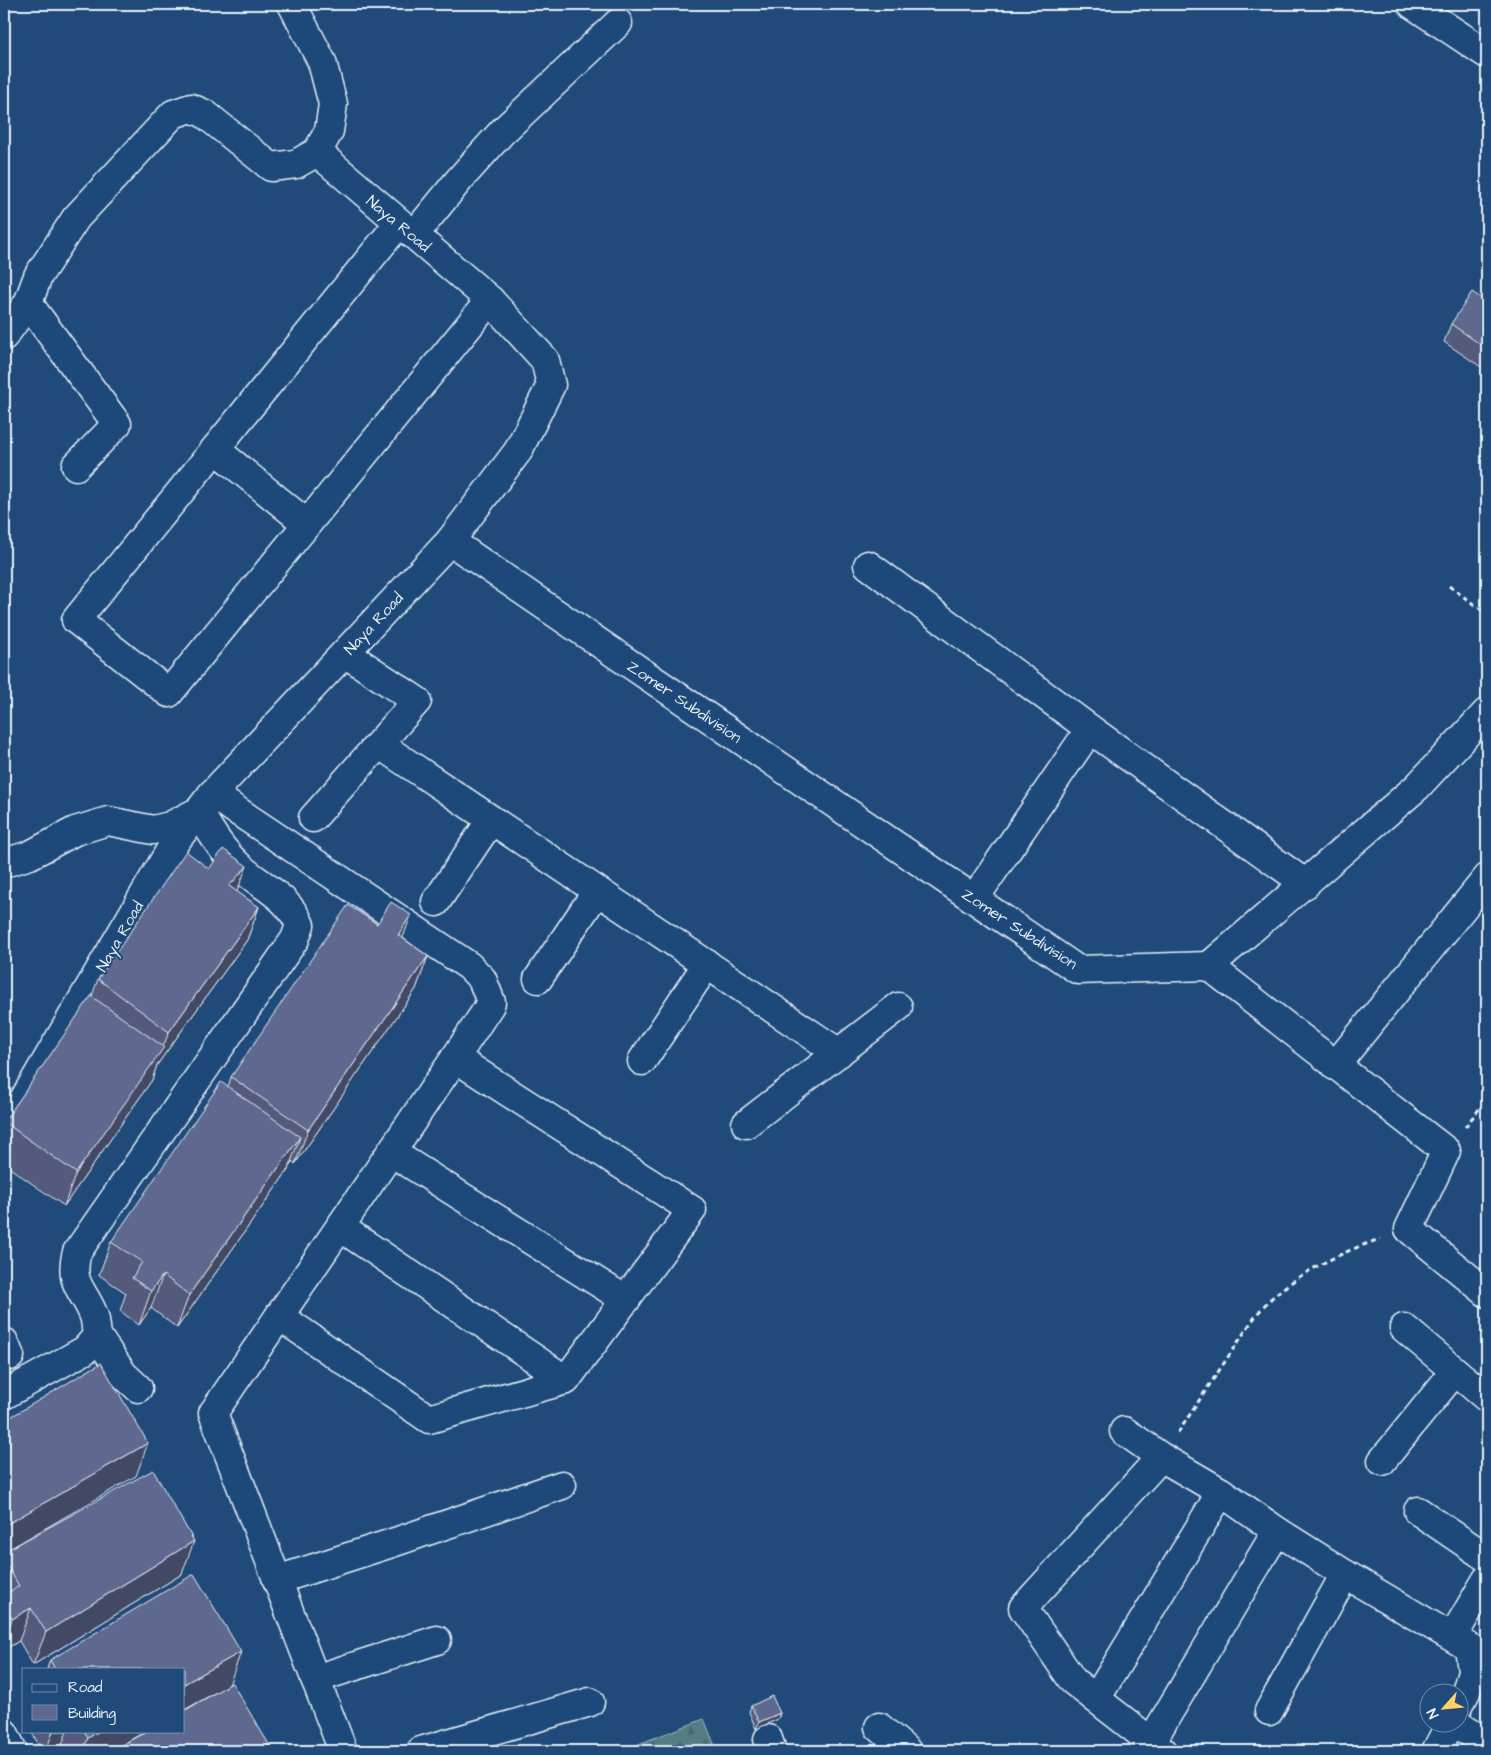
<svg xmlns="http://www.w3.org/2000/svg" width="1491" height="1755" font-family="'Architects Daughter',sans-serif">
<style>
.forest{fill:url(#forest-firs);stroke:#9eb7be}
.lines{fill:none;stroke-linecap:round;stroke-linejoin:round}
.minor-casing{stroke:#e8f1f8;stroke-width:31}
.path{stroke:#e8f1f8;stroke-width:3;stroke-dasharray:5 4;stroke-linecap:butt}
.minor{stroke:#1f4a7a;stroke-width:28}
.wall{fill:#525a7c;stroke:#e8f1f8}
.shaded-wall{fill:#424a65;stroke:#e8f1f8}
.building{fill:#5f6990;stroke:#e8f1f8}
.labels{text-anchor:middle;stroke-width:4;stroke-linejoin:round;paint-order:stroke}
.street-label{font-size:16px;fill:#e8f1f8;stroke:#1f4a7a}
</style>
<defs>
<pattern id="forest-firs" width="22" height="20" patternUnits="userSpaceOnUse" patternTransform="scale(1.25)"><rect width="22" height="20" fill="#557d83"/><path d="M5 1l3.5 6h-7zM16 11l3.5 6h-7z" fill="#4e6569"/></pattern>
</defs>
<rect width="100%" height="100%" fill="#1f4a7a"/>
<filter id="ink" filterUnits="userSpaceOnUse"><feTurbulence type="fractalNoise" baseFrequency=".02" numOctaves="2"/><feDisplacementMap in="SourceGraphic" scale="10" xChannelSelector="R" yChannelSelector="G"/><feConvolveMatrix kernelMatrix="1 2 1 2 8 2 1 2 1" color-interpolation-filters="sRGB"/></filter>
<g filter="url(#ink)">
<path class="forest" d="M704,1719L717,1751H620Z"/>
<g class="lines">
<defs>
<g id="minor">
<path d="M1412,4L1487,54"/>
<path d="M399,223L76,620L169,693L490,300"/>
<path d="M414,235L459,180L502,132L618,23"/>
<path d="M28,303L117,424L76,466"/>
<path d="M4,336L28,303L38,276L76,218L173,114L191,108L205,114L271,167L296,164L317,152L329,131L333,104L322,62L292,4"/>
<path d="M215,449L307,524"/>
<path d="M450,541L1078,970L1209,966L1446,1151L1409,1229L1487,1293"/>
<path d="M868,565L1090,729L1306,884"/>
<path d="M380,745L839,1053"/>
<path d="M212,794L469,966L482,979L491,1002L490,1005L455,1058L213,1413L343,1751"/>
<path d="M313,818L417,701L345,653"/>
<path d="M4,863L30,855L75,831L108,821L153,830L170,826L199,811C210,832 222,851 240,867C262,887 288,896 300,925L295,939L77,1252C68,1285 84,1289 94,1316C96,1322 96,1330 97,1336L85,1350L4,1395"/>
<path d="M974,899L1090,729"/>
<path d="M436,902L491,820"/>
<path d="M1209,966L1417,787L1486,713H1487"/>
<path d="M538,979L597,891"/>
<path d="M642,1061L707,964"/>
<path d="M1335,1066L1487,878"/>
<path d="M746,1124L898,1007"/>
<path d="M4,1133L175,842L212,794L450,541L518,451L551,385L545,360L490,300L317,152"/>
<path d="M391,1152L626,1300"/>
<path d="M340,1227L566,1380"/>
<path d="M279,1316L429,1419L566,1380L692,1210L455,1058"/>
<path d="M1404,1328L1487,1398"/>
<path d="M97,1336L123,1374L138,1388"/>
<path d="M4,1342L10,1356"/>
<path d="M1124,1431L1161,1457L1221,1492L1277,1531L1345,1574L1487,1658"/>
<path d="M1161,1457L1023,1608L1073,1681L1163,1751"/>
<path d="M1382,1461L1455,1371"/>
<path d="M1418,1511L1487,1558"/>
<path d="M277,1580L395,1542L562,1485"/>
<path d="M1453,1636L1487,1579"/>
<path d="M315,1679L437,1640"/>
<path d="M1096,1699L1221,1492"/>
<path d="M1458,1707L1466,1692L1472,1672L1469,1647"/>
<path d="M1269,1711L1345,1574"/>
<path d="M1454,1722L1487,1744"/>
<path d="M879,1727L907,1751"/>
<path d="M4,1733L13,1751"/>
<path d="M768,1739L772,1751"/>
<path d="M1151,1742L1277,1531"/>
<path d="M421,1751L590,1702"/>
<path d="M1436,1751L1451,1722"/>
</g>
</defs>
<use href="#minor" class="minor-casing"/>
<g class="path">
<path d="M1449,586L1487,614"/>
<path d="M1465,1127L1487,1099"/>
<path d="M1178,1433C1195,1406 1213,1380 1230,1354C1241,1338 1251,1321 1263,1307C1289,1277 1343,1251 1380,1239"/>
</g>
<use href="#minor" class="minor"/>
</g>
<g class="wall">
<path d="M1487,302V371L1444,342L1451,324Z"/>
<path d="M1487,465V480L1483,477Z"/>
<path d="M237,892L259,907L247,940L157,1065L152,1080L64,1206L4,1164V1122L92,996L98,979Z"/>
<path d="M377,924L403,938L428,956L416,989L295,1164L292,1161L288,1170L177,1328L151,1308L139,1325L120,1311L126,1293L99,1275L111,1242L228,1087L231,1077Z"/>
<path d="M4,1552L182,1574L33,1665L19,1641L4,1650Z"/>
<path d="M50,1660L184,1669H47Z"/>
<path d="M751,1706L780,1713L778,1719L756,1729L749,1712Z"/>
<path d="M31,1731H146L111,1751H65L62,1745L51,1751H42Z"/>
</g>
<g class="shaded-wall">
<path d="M247,866L234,899L229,886Z"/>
<path d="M259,907L247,940L157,1065L152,1080L64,1206L76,1173L163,1047L169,1032Z"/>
<path d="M411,915L399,949L398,935Z"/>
<path d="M428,956L416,989L295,1164L308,1130Z"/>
<path d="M300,1137L288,1170L177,1328L189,1295Z"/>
<path d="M163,1275L151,1308L139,1325L151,1291Z"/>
<path d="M148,1443L136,1476L4,1552V1526Z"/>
<path d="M194,1541L182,1574L33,1665L46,1632Z"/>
<path d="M31,1608L19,1641L4,1650V1641L12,1619Z"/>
<path d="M241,1652L229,1685L184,1710V1684Z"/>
<path d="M780,1713L778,1719L756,1729L759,1722Z"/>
<path d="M53,1731H67L62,1745L51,1751H46Z"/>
<path d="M99,1731H146L111,1751H83L88,1738Z"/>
</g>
<g class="building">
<path d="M1472,292L1487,302V349L1451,324Z"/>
<path d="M223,849L247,866L229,886L259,907L169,1032L98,979L186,851L209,869Z"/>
<path d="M391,902L411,915L398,935L428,956L308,1130L231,1077L348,905L377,924Z"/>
<path d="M91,996L164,1047L76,1173L4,1122Z"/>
<path d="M221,1082L300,1137L189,1295L163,1275L151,1291L132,1278L142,1262L111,1242Z"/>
<path d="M101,1363L148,1443L4,1526V1421Z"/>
<path d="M153,1470L194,1541L46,1632L31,1608L12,1619L4,1604V1595L19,1586L4,1560V1552Z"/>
<path d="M194,1574L241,1652L184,1684V1669H55L50,1660Z"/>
<path d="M232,1683L273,1751H112L147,1731H184V1711Z"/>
<path d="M772,1696L780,1713L759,1722L751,1706Z"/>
<path d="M84,1731H99L88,1738Z"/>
</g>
</g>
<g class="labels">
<g class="street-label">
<text transform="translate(399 223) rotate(40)" y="6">Naya Road</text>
<text transform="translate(373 623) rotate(-47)" y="6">Naya Road</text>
<text transform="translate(685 701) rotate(34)" y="6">Zomer Subdivision</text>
<text transform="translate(1020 928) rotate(33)" y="6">Zomer Subdivision</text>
<text transform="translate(119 936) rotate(-60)" y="6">Naya Road</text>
</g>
</g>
<rect width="1491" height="1755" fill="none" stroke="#1f4a7a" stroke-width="20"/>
<rect x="10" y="10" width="1471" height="1735" fill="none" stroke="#e8f1f8" stroke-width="2" filter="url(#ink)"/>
<rect x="22" y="1668" width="162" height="65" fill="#1f4a7a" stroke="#6f8dac"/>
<rect x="32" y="1684" width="25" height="8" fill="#1f4a7a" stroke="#6f8dac"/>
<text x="68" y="1692" font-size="15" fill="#e8f1f8">Road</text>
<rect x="32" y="1705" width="25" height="15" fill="#5f6990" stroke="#6f8dac"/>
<text x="68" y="1718" font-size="15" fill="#e8f1f8">Building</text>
<g transform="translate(1444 1708) rotate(243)"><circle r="24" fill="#1f4a7a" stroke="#6f8dac"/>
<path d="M0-4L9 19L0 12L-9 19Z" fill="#ffd166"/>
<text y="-8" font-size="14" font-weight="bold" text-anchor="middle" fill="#e8f1f8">N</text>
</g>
</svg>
